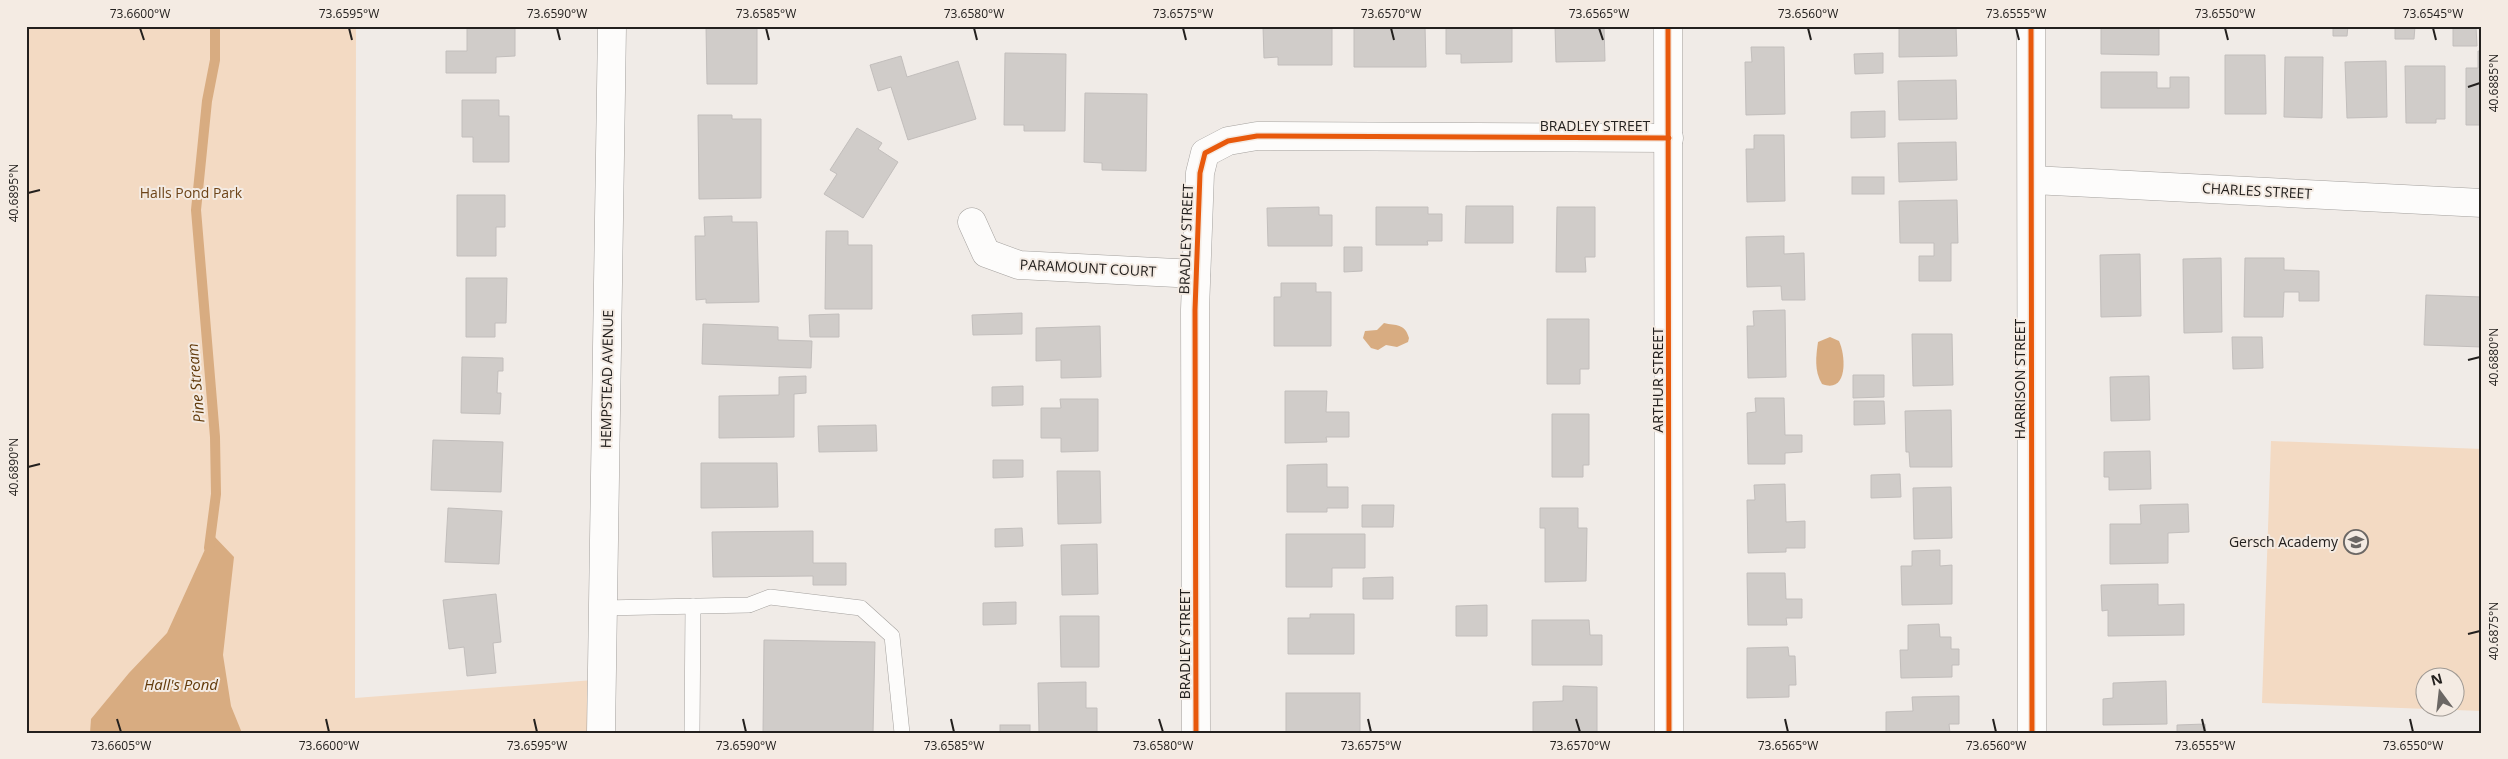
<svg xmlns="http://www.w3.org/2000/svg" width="2508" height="759" font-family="'Open Sans',sans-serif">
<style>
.green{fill:#f3dac3;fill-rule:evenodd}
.water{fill:#d8ac81}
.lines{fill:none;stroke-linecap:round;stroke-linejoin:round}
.stream{stroke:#d8ac81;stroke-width:10}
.building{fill:#d0ccc9;stroke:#c2bebc}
.lane-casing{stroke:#a4a19e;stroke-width:16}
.street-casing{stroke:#a4a19e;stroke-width:29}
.secondary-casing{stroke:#a4a19e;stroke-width:29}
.lane{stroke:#fdfcfb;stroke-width:15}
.street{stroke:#fdfcfb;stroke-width:28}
.secondary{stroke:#fdfcfb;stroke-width:28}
.cycleway-casing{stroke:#f4ebe3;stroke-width:8}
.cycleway{stroke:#e8590c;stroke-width:5}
.ticks{fill:none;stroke:#23201e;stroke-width:2}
.labels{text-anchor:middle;stroke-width:4;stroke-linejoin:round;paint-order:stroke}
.street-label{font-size:14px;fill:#23201e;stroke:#f4ebe3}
.park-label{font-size:14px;fill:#6d4418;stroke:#f4ebe3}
.poi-label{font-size:14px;fill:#23201e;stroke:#f4ebe3;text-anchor:end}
.water-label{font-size:15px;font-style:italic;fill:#613909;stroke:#f4ebe3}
.neatline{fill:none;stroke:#23201e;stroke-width:2}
.ticks-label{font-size:12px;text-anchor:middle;fill:#23201e}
</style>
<rect width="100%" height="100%" fill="#f0ebe7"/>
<g class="green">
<path d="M26,26H356L355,698L607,679V733H26Z"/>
<path d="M2271,441L2482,449V711L2262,703ZM2456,676V706H2426V676Z"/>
</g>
<g class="water">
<path d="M1384,323C1396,326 1405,323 1409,338L1408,342L1397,347L1386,345L1378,350L1371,348L1363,338L1365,331L1377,330Z"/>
<path d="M1830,337L1839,341C1846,356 1848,394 1822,384C1814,371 1816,356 1818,342Z"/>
<path d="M212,534L234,557L223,655L231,706L242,733H90L91,719L129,673L167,633Z"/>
</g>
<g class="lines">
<path class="stream" d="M209,548L216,494L215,437L196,210L207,101L215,60V26"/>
</g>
<g class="building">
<path d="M467,26H515V56L496,57V73H446V51H467Z"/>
<path d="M706,26H757V84H707Z"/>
<path d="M1354,26H1425L1426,67H1354Z"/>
<path d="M1446,26H1512V62L1461,63V54H1446Z"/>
<path d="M1555,26H1604L1605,61L1556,62Z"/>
<path d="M1899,26H1956L1957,56L1899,57Z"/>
<path d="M2101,26H2159V55L2101,54Z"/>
<path d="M2333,26H2348L2347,36H2333Z"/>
<path d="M2395,26H2415L2414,39H2395Z"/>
<path d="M2453,26H2476L2477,46H2453Z"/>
<path d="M1263,27H1332V65H1278V57L1264,58Z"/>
<path d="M1751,47H1784L1785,114L1746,115L1745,62H1752Z"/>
<path d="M2478,51H2482V125H2466V68H2478Z"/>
<path d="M1005,53L1066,54L1065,131H1024V125H1004Z"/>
<path d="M1883,53V73L1855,74L1854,54Z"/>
<path d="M2225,55H2265L2266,114H2225Z"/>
<path d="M901,56L907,77L958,61L976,119L908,140L891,87L878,91L870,65Z"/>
<path d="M2285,57H2323L2322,118L2284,117Z"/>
<path d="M2386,61L2387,117L2347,118L2345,62Z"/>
<path d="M2405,66H2445V119H2436V123H2406Z"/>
<path d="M2101,72H2157V88H2170V77H2189V108H2101Z"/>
<path d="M1956,80L1957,119L1899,120L1898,81Z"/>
<path d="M1085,93L1147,94L1146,171L1102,170V163L1084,162Z"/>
<path d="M462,100H499V116H509V162H473V137H462Z"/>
<path d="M1885,111V137L1851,138V112Z"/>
<path d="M698,115H732V119H761V198L699,199Z"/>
<path d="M857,128L882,143L878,149L898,162L863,218L824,194L837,174L830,170Z"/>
<path d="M1754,135H1784L1785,201L1747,202L1746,149H1754Z"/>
<path d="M1956,142L1957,180L1899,182L1898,143Z"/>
<rect x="1852" y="177" width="32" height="17"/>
<path d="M457,195H505V227H496V256H457Z"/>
<path d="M1957,200L1958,243H1951V281H1919V256H1934V243H1900L1899,201Z"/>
<path d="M1466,206H1513V243H1465Z"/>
<path d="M1319,207V215H1332V246H1268L1267,208Z"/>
<path d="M1376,207H1428V214H1442V241H1427L1428,245H1376Z"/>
<path d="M1557,207H1595V257H1585L1586,272H1556Z"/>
<path d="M732,216V222H757L759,302L706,303V299L696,300L695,236H705L704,217Z"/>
<path d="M826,231H848V245H872V309H825Z"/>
<path d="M1784,236V254L1804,253L1805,300H1782L1781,286L1747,287L1746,237Z"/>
<path d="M1344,247H1362V271L1344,272Z"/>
<path d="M2140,254L2141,316L2101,317L2100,255Z"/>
<path d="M2221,258L2222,332L2184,333L2183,259Z"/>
<path d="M2245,258H2284V270L2319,271V301H2299V292H2284L2283,317H2244Z"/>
<path d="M466,278H507L506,323H495V337H466Z"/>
<path d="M1281,283H1316V292H1331V346H1274V297H1281Z"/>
<path d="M2426,295L2482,297V347L2424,345Z"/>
<path d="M1785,310L1786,377L1748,378L1747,326H1754L1753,311Z"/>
<path d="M1022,313V334L973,335L972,315Z"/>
<path d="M839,314V337H810L809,315Z"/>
<path d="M1547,319H1589V369H1580V384H1547Z"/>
<path d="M703,324L778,327V340L812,341L811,368L702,364Z"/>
<path d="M1100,326L1101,377L1061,378V360L1036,361V328Z"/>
<path d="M1912,334H1952L1953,385L1913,386Z"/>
<path d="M2232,337H2262L2263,368L2233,369Z"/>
<path d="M462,357L503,358V371H498L497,393H501L500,414L461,413Z"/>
<path d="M1853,375H1884V397L1853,398Z"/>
<path d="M806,376V393L794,394V437L719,438V396L779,395V377Z"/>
<path d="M2149,376L2150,420L2111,421L2110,377Z"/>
<path d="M1023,386V405L992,406V387Z"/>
<path d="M1285,391H1327L1326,412H1349V437H1326L1327,442L1285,443Z"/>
<path d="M1755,398H1784L1785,435H1802V452L1785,453V464H1748L1747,413L1756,412Z"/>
<path d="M1060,399H1098V451L1061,452V438H1041V408H1061Z"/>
<path d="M1854,401H1884L1885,424L1854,425Z"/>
<path d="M1951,410L1952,467H1910L1909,452H1906L1905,411Z"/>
<path d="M1552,414H1589V465H1583V477H1552Z"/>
<path d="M876,425L877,451L819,452L818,426Z"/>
<path d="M433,440L503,442L501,492L431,490Z"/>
<path d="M2150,451L2151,489L2109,490V477H2104V452Z"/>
<path d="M993,460H1023V477L993,478Z"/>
<path d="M701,463H777L778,507L701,508Z"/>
<path d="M1327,464V487H1348V508H1327V512H1287V465Z"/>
<path d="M1057,471H1100L1101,523L1058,524Z"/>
<path d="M1900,474L1901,497L1871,498V475Z"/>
<path d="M1785,484L1786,522L1805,521V548H1786V552L1748,553L1747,500H1755L1754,485Z"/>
<path d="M1951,487L1952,538L1914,539L1913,488Z"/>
<path d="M2188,504L2189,532L2168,533V563L2110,564V524H2141L2140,505Z"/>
<path d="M1362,505H1394L1393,527H1362Z"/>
<path d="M448,508L502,511L499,564L445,562Z"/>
<path d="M1540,508H1578V528H1587L1586,581L1545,582V528H1540Z"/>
<path d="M1022,528L1023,546L995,547V529Z"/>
<path d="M813,531V563H846V585H813V576L713,577L712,532Z"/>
<path d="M1286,534H1365V568H1332V587H1286Z"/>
<path d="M1097,544L1098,594L1062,595L1061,545Z"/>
<path d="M1940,550V566L1952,565V604L1902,605L1901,566H1912V551Z"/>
<path d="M1747,573H1785L1786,599H1802V618H1786L1787,625H1748Z"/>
<path d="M1393,577V599H1363V578Z"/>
<path d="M2158,584V605L2184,604V635L2108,636V610L2102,611L2101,585Z"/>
<path d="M496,594L501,642L493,643L496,673L467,676L464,647L449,649L443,600Z"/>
<path d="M1016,602V624L983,625V603Z"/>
<path d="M1487,605V636H1456V606Z"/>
<path d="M1310,614H1354V654H1288V618H1310Z"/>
<path d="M1060,616H1099V667H1061Z"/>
<path d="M1532,620H1589L1590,635H1602V665H1532Z"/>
<path d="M1939,624L1940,637H1951V649H1959V665H1952V677L1901,678L1900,650H1908V625Z"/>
<path d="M764,640L875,642L873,733H763Z"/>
<path d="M1788,647L1789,656H1795L1796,685H1789V697L1747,698V648Z"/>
<path d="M2166,681L2167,724L2103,725V699L2113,698V683Z"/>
<path d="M1086,682V708H1097V733H1039L1038,683Z"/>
<path d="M1563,686L1597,687V733H1533V702L1563,701Z"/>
<rect x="1286" y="693" width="74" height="40"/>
<path d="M1959,696V724H1949L1950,733H1886V712L1913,711L1912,697Z"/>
<path d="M2205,724L2206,733H2177V725Z"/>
<rect x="1000" y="725" width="30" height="8"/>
</g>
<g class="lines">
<defs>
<g id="lane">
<path d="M603,608L749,605L770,597L861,608L892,636L902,733"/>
<path d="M692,733L693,606"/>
</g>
<g id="street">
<path d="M1668,26L1669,733"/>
<path d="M2031,26L2032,733"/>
<path d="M2032,180L2482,203"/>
<path d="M972,222L986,253L1019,265L1196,274"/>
<path d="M1196,733L1195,310L1200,173L1205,153L1228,141L1257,136L1669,138"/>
</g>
<path id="secondary" d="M601,733L612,26"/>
</defs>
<use href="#lane" class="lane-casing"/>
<use href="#street" class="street-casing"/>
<use href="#secondary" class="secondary-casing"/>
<use href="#lane" class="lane"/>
<use href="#street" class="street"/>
<use href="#secondary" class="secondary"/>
<defs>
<g id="cycleway">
<path d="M1668,26L1669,733"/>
<path d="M2031,26L2032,733"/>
<path d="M1196,733L1195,310L1200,173L1205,153L1228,141L1257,136L1669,138"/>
</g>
</defs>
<use href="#cycleway" class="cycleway-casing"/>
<use href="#cycleway" class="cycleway"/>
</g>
<path class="ticks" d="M140,28L144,40M349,28L352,40M557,28L560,40M766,28L769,40M974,28L977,40M1183,28L1186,40M1391,28L1394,40M1599,28L1603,40M1808,28L1811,40M2016,28L2019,40M2225,28L2228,40M2433,28L2436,40M2468,87L2480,83M28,193L40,190M2468,360L2480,357M28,467L40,464M2468,634L2480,631M117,719L121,732M326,719L329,732M534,719L537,732M743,719L746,732M951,719L954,732M1159,719L1163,732M1368,719L1371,732M1576,719L1580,732M1785,719L1788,732M1993,719L1996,732M2202,719L2205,732M2410,719L2413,732"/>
<defs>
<symbol id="school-ring" viewBox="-11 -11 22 22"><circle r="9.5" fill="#f4ebe3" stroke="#6b6764" stroke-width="1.5"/><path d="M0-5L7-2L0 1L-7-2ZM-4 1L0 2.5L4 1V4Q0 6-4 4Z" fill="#6b6764"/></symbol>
</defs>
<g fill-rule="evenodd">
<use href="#school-ring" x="2342" y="528" width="28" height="28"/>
</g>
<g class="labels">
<g class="street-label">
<text x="1595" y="131">BRADLEY STREET</text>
<text transform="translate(2257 191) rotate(3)" y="5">CHARLES STREET</text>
<text transform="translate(1186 239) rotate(-88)" y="5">BRADLEY STREET</text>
<text transform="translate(1088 268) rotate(3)" y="5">PARAMOUNT COURT</text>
<text transform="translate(607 379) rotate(-89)" y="5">HEMPSTEAD AVENUE</text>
<text transform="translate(2020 379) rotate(-90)" y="5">HARRISON STREET</text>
<text transform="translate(1658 380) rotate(-90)" y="5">ARTHUR STREET</text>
<text transform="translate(1185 644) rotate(-90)" y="5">BRADLEY STREET</text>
</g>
<g class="park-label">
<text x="191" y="198">Halls Pond Park</text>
</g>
<g class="poi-label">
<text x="2338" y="547">Gersch Academy</text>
</g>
<g class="water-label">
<text transform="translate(196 383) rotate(-95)" y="5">Pine Stream</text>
<text x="181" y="690">Hall's Pond</text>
</g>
</g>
<rect width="2508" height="759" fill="none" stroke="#f4ebe3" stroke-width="55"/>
<g transform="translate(2440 692) rotate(345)"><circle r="24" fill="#f4ebe3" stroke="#a09a94"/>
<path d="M0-4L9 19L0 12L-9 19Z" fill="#6b6764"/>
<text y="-8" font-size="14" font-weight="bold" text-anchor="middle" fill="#23201e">N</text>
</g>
<rect x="28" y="28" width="2452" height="704" class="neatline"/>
<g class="ticks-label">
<text x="140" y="18">73.6600°W</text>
<text x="349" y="18">73.6595°W</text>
<text x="557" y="18">73.6590°W</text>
<text x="766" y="18">73.6585°W</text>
<text x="974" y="18">73.6580°W</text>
<text x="1183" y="18">73.6575°W</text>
<text x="1391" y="18">73.6570°W</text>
<text x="1599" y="18">73.6565°W</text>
<text x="1808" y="18">73.6560°W</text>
<text x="2016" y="18">73.6555°W</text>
<text x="2225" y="18">73.6550°W</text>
<text x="2433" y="18">73.6545°W</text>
<text transform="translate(2494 83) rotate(-90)" y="4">40.6885°N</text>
<text transform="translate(14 193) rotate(-90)" y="4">40.6895°N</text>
<text transform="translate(2494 357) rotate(-90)" y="4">40.6880°N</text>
<text transform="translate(14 467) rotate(-90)" y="4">40.6890°N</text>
<text transform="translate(2494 631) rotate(-90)" y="4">40.6875°N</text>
<text x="121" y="750">73.6605°W</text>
<text x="329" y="750">73.6600°W</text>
<text x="537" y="750">73.6595°W</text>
<text x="746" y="750">73.6590°W</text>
<text x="954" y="750">73.6585°W</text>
<text x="1163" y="750">73.6580°W</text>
<text x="1371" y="750">73.6575°W</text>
<text x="1580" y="750">73.6570°W</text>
<text x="1788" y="750">73.6565°W</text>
<text x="1996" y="750">73.6560°W</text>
<text x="2205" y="750">73.6555°W</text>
<text x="2413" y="750">73.6550°W</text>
</g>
</svg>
